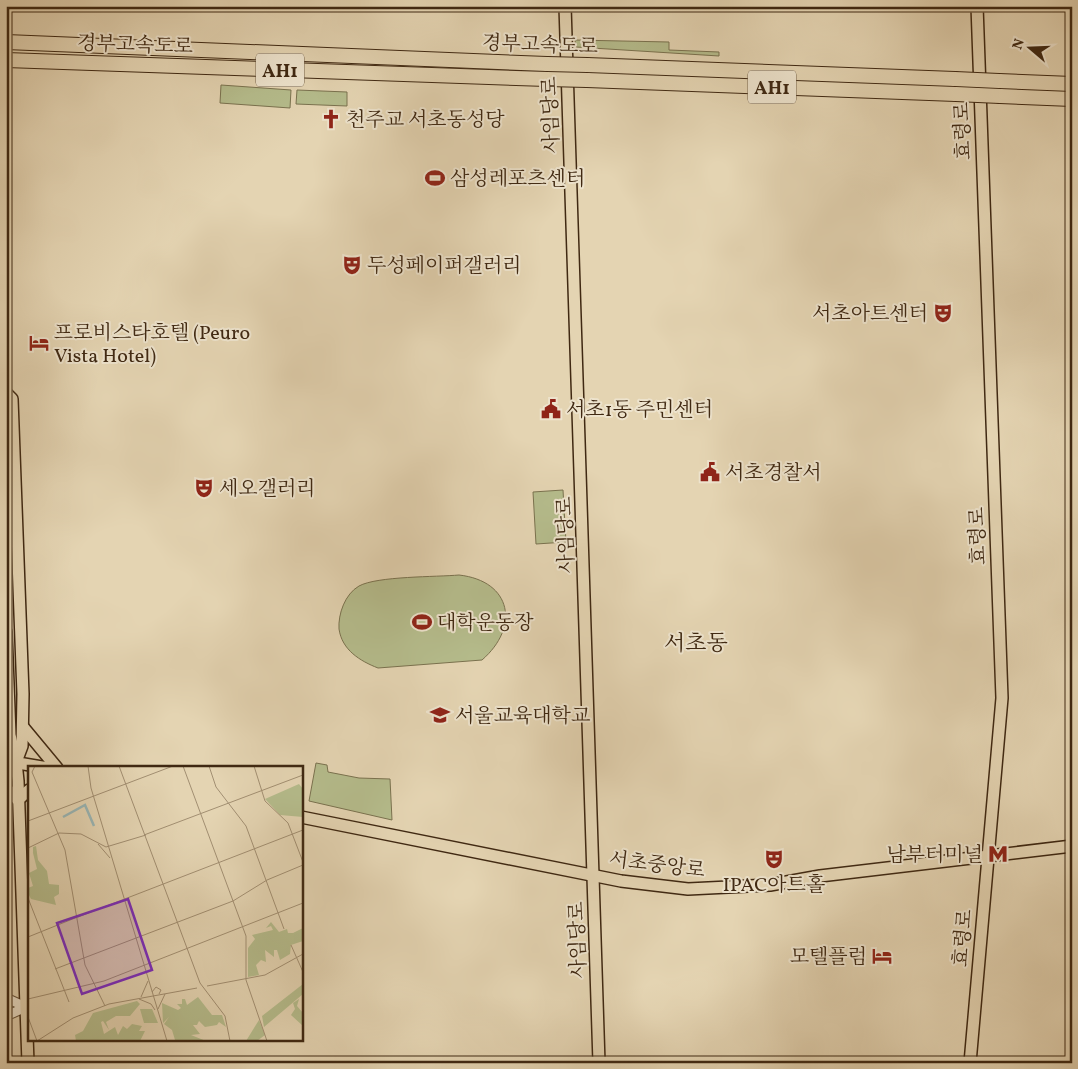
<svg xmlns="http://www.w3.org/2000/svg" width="1078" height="1069" font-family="Vollkorn,'Noto Serif KR',serif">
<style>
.green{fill:#b5bc8c;stroke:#7a724f}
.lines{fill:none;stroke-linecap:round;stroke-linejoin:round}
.minor-casing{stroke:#68533a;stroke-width:11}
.major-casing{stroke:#3f2812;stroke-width:14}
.highway-casing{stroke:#3f2812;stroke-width:16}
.minor{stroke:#ede3cd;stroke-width:9}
.major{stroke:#e4d4b2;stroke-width:11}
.highway{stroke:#e4d4b2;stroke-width:14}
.highway-bridge-casing{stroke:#3f2812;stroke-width:16;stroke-linecap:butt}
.highway-bridge{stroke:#e4d4b2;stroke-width:14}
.labels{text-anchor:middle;stroke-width:4;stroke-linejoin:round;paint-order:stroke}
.shield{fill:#ede3cd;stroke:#73604a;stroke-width:1}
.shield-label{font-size:19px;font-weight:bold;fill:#3f2812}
.street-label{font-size:20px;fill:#3f2812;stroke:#ede3cd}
.poi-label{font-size:20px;fill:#3f2812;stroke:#ede3cd;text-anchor:start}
.quarter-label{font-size:22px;fill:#3f2812;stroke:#ede3cd}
.inset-river{fill:none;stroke:#99b6b6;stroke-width:2.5}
.inset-road{fill:none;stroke:#a28f72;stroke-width:1}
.view{fill:#7b2cbf;fill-opacity:0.15;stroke:#7b2cbf;stroke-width:2.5}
.inset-edge{fill:none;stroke:#3f2812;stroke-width:2.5}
</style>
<rect width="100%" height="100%" fill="#e4d4b2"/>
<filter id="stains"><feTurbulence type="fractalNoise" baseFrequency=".004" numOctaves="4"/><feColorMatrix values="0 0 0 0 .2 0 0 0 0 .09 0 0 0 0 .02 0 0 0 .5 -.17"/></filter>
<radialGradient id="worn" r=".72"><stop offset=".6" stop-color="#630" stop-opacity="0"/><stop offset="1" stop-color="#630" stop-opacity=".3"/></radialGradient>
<g class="green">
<path d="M575,40L669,42V50L719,52V56L576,47Z"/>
<path d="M221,85L291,90L290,108L220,103Z"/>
<path d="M297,90L347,92V106L296,104Z"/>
<path d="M563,490L566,542L536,544L533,492Z"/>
<path d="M459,575C512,581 520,627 482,660L378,668C360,661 342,650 339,629C338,614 345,594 359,586C377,576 437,577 459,575Z"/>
<path d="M316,763L327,765L328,772L359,778L390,779L392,820L309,801Z"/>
</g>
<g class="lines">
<defs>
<g id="minor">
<path d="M6,998L26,1007"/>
<path d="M6,1016L26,1007"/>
</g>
<g id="major">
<path d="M565,6L599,1063"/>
<path d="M6,393L12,399L23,694L22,746L16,762"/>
<path d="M6,632L10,735L16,762L18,781L28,1063"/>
<path d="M23,727L57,768"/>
<path d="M6,761L48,768"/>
<path d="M6,788L18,800L29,790"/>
<path d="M301,817L621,881L688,889L770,885L820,876L1072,846"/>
<path d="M970,1063L1002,698L977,6"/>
</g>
<g id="highway">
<path d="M6,42L547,64"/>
<path d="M6,60L547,79"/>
<path d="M587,65L955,79"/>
<path d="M587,80L956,94"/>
<path d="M999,81L1072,84"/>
<path d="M1000,96L1072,99"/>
</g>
</defs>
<use href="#minor" class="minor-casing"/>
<use href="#major" class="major-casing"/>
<use href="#highway" class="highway-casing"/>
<use href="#minor" class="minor"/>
<use href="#major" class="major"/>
<use href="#highway" class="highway"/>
<defs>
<g id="highway-bridge">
<path d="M547,64L587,65"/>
<path d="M547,79L587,80"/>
<path d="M955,79L999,81"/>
<path d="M956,94L1000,96"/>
</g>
</defs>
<use href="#highway-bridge" class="highway-bridge-casing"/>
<use href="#highway-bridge" class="highway-bridge"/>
</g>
<defs>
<symbol id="church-bare" viewBox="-9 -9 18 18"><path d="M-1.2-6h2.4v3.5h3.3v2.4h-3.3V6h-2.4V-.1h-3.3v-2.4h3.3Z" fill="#8f2418" stroke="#ede3cd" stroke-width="2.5" paint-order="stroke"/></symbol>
<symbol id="stadium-bare" viewBox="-9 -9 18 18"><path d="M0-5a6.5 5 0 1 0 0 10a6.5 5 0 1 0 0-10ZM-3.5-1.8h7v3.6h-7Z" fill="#8f2418" stroke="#ede3cd" stroke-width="2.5" paint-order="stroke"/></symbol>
<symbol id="theatre-bare" viewBox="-9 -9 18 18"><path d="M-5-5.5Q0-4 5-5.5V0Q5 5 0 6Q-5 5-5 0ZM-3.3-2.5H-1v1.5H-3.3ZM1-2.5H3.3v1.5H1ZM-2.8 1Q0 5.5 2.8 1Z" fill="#8f2418" stroke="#ede3cd" stroke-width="2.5" paint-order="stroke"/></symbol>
<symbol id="hotel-bare" viewBox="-9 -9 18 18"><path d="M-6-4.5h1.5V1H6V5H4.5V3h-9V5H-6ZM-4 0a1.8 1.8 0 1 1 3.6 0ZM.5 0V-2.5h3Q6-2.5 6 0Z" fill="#8f2418" stroke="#ede3cd" stroke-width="2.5" paint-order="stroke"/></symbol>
<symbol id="civic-bare" viewBox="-9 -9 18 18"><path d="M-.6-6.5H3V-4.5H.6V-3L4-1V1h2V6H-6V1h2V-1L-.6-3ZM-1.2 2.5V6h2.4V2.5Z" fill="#8f2418" stroke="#ede3cd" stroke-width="2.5" paint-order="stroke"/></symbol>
<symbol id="university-bare" viewBox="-9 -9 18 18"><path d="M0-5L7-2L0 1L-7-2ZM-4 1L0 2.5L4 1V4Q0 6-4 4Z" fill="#8f2418" stroke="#ede3cd" stroke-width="2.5" paint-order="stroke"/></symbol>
<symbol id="metro-bare" viewBox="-9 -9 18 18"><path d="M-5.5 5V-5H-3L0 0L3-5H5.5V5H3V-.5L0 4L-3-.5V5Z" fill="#8f2418" stroke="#ede3cd" stroke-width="2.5" paint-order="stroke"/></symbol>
</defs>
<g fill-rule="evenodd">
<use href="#church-bare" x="317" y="105" width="28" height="28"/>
<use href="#stadium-bare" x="421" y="164" width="28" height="28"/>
<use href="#theatre-bare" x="338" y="251" width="28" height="28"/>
<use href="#theatre-bare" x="929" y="299" width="28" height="28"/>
<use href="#hotel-bare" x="25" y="329" width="28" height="28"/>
<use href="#civic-bare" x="537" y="395" width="28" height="28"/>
<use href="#civic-bare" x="696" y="458" width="28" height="28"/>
<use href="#theatre-bare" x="190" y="474" width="28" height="28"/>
<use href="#stadium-bare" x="408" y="608" width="28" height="28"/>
<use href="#university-bare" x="426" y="701" width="28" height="28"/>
<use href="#metro-bare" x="984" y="840" width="28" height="28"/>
<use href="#theatre-bare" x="760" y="845" width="28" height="28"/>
<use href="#hotel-bare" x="868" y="942" width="28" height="28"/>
</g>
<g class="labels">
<g class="shield">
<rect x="256" y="53.5" width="48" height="33" rx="4"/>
<rect x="748" y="70.5" width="48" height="33" rx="4"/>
</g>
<g class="shield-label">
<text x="280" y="77">AH1</text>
<text x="772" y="94">AH1</text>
</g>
<g class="street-label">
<text transform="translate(135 44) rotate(2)" y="7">경부고속도로</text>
<text transform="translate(540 44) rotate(2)" y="7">경부고속도로</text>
<text transform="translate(550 115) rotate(-92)" y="7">사임당로</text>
<text transform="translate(962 131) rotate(-92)" y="7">효령로</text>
<text transform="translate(565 535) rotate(-92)" y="7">사임당로</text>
<text transform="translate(977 536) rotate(-92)" y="7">효령로</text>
<text transform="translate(657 864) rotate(7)" y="7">서초중앙로</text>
<text transform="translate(962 938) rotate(-85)" y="7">효령로</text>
<text transform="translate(577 940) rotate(-92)" y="7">사임당로</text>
</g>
<g class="poi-label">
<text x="346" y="126">천주교 서초동성당</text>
<text x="450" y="185">삼성레포츠센터</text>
<text x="367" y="272">두성페이퍼갤러리</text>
<text x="928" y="320" text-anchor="end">서초아트센터</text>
<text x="54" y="339">프로비스타호텔 (Peuro<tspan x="54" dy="23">Vista Hotel)</tspan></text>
<text x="566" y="416">서초1동 주민센터</text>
<text x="725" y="479">서초경찰서</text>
<text x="219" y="495">세오갤러리</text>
<text x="437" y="629">대학운동장</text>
<text x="455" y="722">서울교육대학교</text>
<text x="983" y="861" text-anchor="end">남부터미널</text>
<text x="774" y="891" text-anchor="middle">IPAC아트홀</text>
<text x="867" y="963" text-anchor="end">모텔플럼</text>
</g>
<g class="quarter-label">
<text x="696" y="650">서초동</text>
</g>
</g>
<g transform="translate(28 766)">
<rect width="275" height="275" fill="#e4d4b2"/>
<path d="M271,18L275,23V51L252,49L237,33ZM8,80L10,94L19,105L21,118L31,119V128L26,131L28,139L3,133L0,127V122L5,120L1,107L9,103L5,87V81ZM243,156L251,166L259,163L260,167H265L275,162V175L263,179L262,188L252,194L249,184H246V191L237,184L238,196L233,194L228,199L231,209L220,211V182L227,173L224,169L245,164L243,160L238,162ZM275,218V228L236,261L234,250ZM170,231L184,249H194L198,261L191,256L189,259L177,261L171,255L169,259H165L172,268L163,269L178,275L147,274L144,264L136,258L141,251L135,257L134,237L150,244L153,242L149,238H154V233H157L159,239ZM271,233L269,240L275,247V260L263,249L267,243L265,237ZM109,235L112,238L102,250H88L78,256L81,264L75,255L73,256L76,268L87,261L90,269L95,260L99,263L104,258L114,260L111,265H117L112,275H48L47,269L55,265L65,247ZM124,243L130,257H116L112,243ZM231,254L237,269L229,275H218Z" fill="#b5bc8c"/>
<path class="inset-river" d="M35,51L57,39L66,60"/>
<path class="inset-road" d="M7,0L4,6L37,84L57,199L77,240M60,0L63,22L139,275M91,0L172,217L197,250L202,275M155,0L218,170V214L239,275M181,0L188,21L218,60L256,163M226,0L237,35L260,57L275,96M0,55L145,0M31,67L53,68L78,81L118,69M116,69L275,9M70,78L82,92M0,82L31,67M0,132L41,236M50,151L275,64M0,171L52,150M263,179L275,206M27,203L205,135L239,114L275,99M179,220L237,209L275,188M124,226L128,221L133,224L131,228M113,231L120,215M0,233L76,215L275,137M111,233L123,238L127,244M130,243L137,228M0,251L9,275L45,252L81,238L169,222"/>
<path class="view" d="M100,133L124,204L54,228L29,157Z"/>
<rect width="275" height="275" class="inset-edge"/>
</g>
<rect width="1078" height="1069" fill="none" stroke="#e4d4b2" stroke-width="25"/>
<rect x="8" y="8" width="1063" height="1054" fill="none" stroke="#3f2812" stroke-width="2.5"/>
<rect x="12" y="12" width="1053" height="1044" fill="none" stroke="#3f2812"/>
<g transform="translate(1030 48) rotate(289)" stroke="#ede3cd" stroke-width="4" paint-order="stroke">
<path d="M0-4L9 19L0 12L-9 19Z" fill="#3f2812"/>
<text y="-8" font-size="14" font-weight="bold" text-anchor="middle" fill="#3f2812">N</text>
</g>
<rect width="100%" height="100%" filter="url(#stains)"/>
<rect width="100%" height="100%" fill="url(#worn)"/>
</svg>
